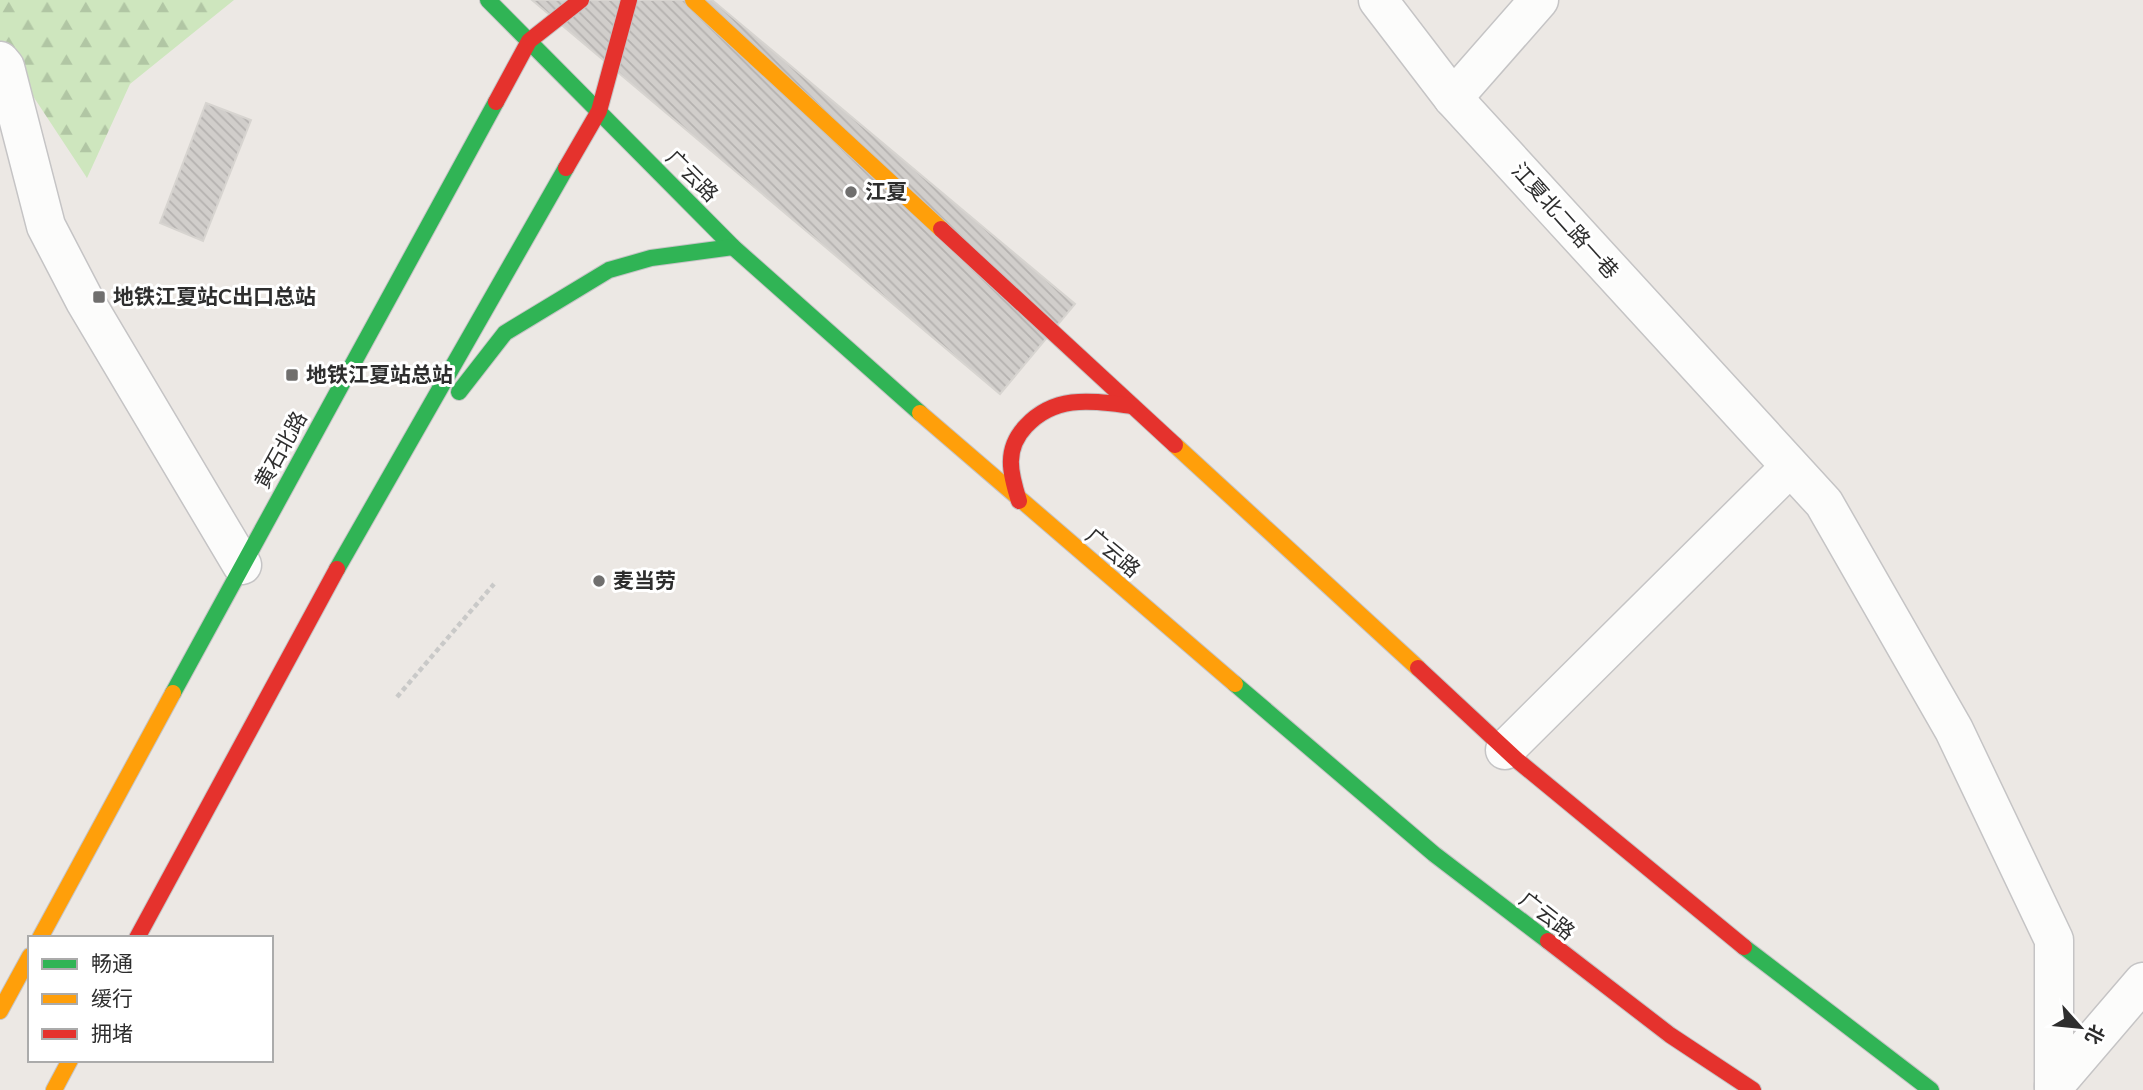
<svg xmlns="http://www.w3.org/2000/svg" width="2143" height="1090" font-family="Lato,'Noto Sans SC',sans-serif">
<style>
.forest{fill:url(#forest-firs)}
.building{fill:url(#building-back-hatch);stroke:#d7d4d0;stroke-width:2}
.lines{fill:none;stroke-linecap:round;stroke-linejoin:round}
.street-casing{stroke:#c5c4c5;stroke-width:41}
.fast-casing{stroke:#c5c4c5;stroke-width:18}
.slow-casing{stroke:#c5c4c5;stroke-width:18}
.jam-casing{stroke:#c5c4c5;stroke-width:18}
.path{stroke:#c9c9c8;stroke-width:4.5;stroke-dasharray:5 3.5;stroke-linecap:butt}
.street{stroke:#fcfcfb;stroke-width:38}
.fast{stroke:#30b455;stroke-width:16}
.slow{stroke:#ff9f0a;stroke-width:16}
.jam{stroke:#e5322d;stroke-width:16}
.poi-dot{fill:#706f6e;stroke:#fff;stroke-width:2.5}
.labels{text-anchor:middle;stroke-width:6;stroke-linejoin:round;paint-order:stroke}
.street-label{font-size:21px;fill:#2e2e2e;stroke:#fff}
.poi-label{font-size:21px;font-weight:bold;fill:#2e2e2e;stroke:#fff;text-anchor:start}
</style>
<defs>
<pattern id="forest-firs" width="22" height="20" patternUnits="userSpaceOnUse" patternTransform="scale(1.75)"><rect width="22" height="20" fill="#cee6be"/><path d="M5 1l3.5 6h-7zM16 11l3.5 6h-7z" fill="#b1c6a4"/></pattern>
<pattern id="building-back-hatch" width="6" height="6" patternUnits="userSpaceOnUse" patternTransform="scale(1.75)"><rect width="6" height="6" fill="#d1cecb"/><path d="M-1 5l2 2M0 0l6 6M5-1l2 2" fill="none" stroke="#b4b1af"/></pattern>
</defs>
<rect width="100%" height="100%" fill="#ece8e4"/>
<path class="forest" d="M0,0H234L130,84L87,178L0,46Z"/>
<g class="building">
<path d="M532,0H712L1075,304L1000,394Z"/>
<path d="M206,103L251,120L203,241L160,223Z"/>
</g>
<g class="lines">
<defs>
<g id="street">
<path d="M1378,0L1453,98L1824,503L1954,730L2054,940V1090"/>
<path d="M0,61L5,67L46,226L85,301L242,565"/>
<path d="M1453,98L1539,0"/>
<path d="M1505,750L1790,467"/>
<path d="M2054,1086L2143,982"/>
</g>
<g id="fast">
<path d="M488,0L733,247L920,413"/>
<path d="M459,392L505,333L609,270L651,258L733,247"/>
<path d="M337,569L566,168"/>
<path d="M1235,684L1434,854L1548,941"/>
<path d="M173,693L496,102"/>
<path d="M1744,947L1931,1090"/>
</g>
<g id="slow">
<path d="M693,0L941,229"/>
<path d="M920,413L1235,684"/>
<path d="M1175,445L1418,668"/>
<path d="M40,938L173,693"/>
<path d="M0,1011L30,956"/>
<path d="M54,1090L70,1060"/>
</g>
<g id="jam">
<path d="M496,102L529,41L581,0"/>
<path d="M566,168L599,111L629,0"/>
<path d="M941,229L1175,445"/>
<path d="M1019,501C1010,473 1004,449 1026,426C1056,394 1092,401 1132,406"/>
<path d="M1418,668L1518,761L1744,947"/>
<path d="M137,938L337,569"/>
<path d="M1548,941L1670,1035L1753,1090"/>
</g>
</defs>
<use href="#street" class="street-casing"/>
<use href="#fast" class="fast-casing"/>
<use href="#slow" class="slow-casing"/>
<use href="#jam" class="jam-casing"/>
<path class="path" d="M397,697L494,584"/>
<use href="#street" class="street"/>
<use href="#fast" class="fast"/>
<use href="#slow" class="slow"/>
<use href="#jam" class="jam"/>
</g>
<g class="poi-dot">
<circle cx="851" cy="192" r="7"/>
<rect x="92" y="290" width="14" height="14" rx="3.5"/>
<rect x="285" y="368" width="14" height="14" rx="3.5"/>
<circle cx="599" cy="581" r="7"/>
</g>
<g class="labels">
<g class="street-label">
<text transform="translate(692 176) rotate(45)" y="7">广云路</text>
<text transform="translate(1565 221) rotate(48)" y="7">江夏北二路一巷</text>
<text transform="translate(281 450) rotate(-61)" y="7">黄石北路</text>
<text transform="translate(1113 553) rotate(40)" y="7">广云路</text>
<text transform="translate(1547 916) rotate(38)" y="7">广云路</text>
</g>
<g class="poi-label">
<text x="865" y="199">江夏</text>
<text x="113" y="304">地铁江夏站C出口总站</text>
<text x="306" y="382">地铁江夏站总站</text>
<text x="613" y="588">麦当劳</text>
</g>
</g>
<rect x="28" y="936" width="245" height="126" fill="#ffffff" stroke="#ababab" stroke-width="2"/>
<rect x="42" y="959" width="35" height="10" fill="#30b455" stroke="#ababab" stroke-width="2"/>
<text x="91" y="971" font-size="21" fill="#2e2e2e">畅通</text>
<rect x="42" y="994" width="35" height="10" fill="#ff9f0a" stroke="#ababab" stroke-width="2"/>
<text x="91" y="1006" font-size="21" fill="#2e2e2e">缓行</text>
<rect x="42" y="1029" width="35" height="10" fill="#e5322d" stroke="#ababab" stroke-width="2"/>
<text x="91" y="1041" font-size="21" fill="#2e2e2e">拥堵</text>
<g transform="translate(2080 1027) rotate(117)" stroke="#ffffff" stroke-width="5" paint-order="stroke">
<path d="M0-5L12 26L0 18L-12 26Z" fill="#2e2e2e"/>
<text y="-10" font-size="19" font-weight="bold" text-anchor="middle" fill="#2e2e2e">北</text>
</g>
</svg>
